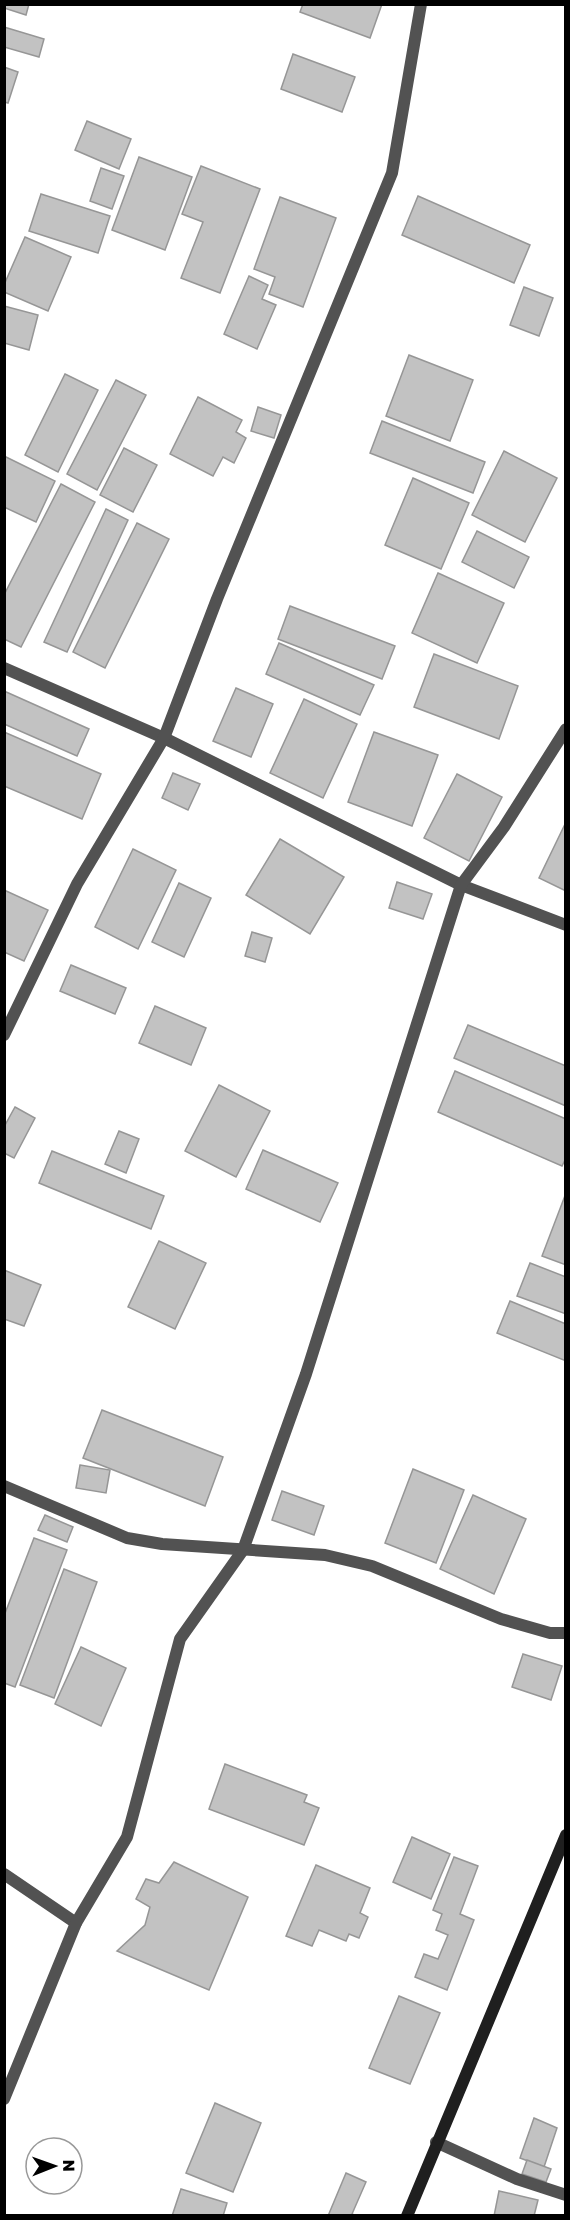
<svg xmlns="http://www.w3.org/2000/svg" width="570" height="2220" font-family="'Golos Text',sans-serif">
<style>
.building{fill:#c2c2c2;stroke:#969696;stroke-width:1.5}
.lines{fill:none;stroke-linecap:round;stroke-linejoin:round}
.street{stroke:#525252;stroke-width:12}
.secondary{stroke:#1f1f1f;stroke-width:12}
</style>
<rect width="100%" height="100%" fill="#fff"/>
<g class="building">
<path d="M4,4H29L26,15L4,8Z"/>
<path d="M303,4H382L370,38L300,12Z"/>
<path d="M4,27L44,39L39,57L4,47Z"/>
<path d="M293,54L355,77L342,112L281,89Z"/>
<path d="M4,67L18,72L8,103L4,102Z"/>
<path d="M87,121L131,139L119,169L75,150Z"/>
<path d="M139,157L192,177L165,250L112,230Z"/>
<path d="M201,166L260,189L220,293L181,278L203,222L182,214Z"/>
<path d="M101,168L124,176L112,209L90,201Z"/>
<path d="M41,194L110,216L98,253L29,231Z"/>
<path d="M418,196L530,245L514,283L402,235Z"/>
<path d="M280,197L336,218L303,307L269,294L275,277L254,269Z"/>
<path d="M25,237L71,257L48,311L4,292V285Z"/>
<path d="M249,276L268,285L262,299L276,305L257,349L224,334Z"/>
<path d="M524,287L553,298L539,336L510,325Z"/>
<path d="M4,306L38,315L29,350L4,343Z"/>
<path d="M409,355L473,380L450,441L386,416Z"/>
<path d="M65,374L98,390L58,472L25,455Z"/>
<path d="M116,380L146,395L97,490L67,474Z"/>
<path d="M198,397L242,420L236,432L246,438L234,463L223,457L213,476L170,454Z"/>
<path d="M258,407L281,415L274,438L251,431Z"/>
<path d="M382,421L485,462L473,493L370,453Z"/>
<path d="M124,448L157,465L133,512L100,495Z"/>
<path d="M504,451L557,478L525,542L472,515Z"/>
<path d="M4,456L55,481L36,522L4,507Z"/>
<path d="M413,478L469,503L441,569L385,545Z"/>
<path d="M61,484L95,502L21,647L4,639V595Z"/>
<path d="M106,509L128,520L67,652L44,642Z"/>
<path d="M137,523L169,539L105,668L73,652Z"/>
<path d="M477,531L529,557L514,588L462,562Z"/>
<path d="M438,573L504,603L477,663L412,633Z"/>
<path d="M290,606L395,646L382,679L278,639Z"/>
<path d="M279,643L374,685L360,715L266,674Z"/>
<path d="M434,654L518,686L499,739L414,707Z"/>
<path d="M236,688L273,704L251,757L213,741Z"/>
<path d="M4,691L89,729L77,756L4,724Z"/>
<path d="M304,699L357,724L323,798L270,773Z"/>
<path d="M4,732L101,774L82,819L4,786Z"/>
<path d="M374,732L438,755L412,826L348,802Z"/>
<path d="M173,773L200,784L188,810L162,798Z"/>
<path d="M457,774L502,797L469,861L424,838Z"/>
<path d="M566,822V891L539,878Z"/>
<path d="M280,839L344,877L310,934L246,895Z"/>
<path d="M133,849L176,870L138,949L95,927Z"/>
<path d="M397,882L432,894L423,919L389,908Z"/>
<path d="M179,883L211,898L184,957L152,942Z"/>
<path d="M4,890L48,910L24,961L4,952Z"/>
<path d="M252,932L272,938L265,962L245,956Z"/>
<path d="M71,965L126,988L115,1014L60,991Z"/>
<path d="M155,1006L206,1028L191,1065L139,1043Z"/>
<path d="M468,1025L566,1066V1106L454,1058Z"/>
<path d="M455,1071L566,1119V1158L562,1166L438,1112Z"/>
<path d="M219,1085L270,1111L236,1177L185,1151Z"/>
<path d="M15,1107L35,1118L14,1158L4,1153V1127Z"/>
<path d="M119,1131L139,1139L126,1173L105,1164Z"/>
<path d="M263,1150L338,1183L320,1222L246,1189Z"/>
<path d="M52,1151L164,1196L151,1229L39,1183Z"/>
<path d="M566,1193V1265L542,1256Z"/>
<path d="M159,1241L206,1263L175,1329L128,1307Z"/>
<path d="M530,1263L566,1277V1314L517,1296Z"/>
<path d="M4,1270L41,1285L24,1326L4,1319Z"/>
<path d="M510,1301L566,1324V1361L497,1333Z"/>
<path d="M102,1410L223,1457L205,1506L83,1458Z"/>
<path d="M80,1465L110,1470L106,1493L76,1488Z"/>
<path d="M413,1469L464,1490L436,1563L385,1543Z"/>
<path d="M282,1491L324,1506L314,1535L272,1520Z"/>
<path d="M473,1495L526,1519L494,1594L440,1569Z"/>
<path d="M45,1515L73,1527L67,1542L38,1530Z"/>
<path d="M34,1538L67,1550L15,1687L4,1683V1616Z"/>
<path d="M64,1569L97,1582L54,1698L20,1685Z"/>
<path d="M81,1647L126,1668L101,1726L55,1704Z"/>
<path d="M523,1654L562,1666L551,1700L512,1687Z"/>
<path d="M225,1764L307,1795L304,1802L319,1808L304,1845L209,1809Z"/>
<path d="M412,1837L450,1854L431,1899L393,1882Z"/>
<path d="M454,1857L478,1866L460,1914L474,1920L447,1990L415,1977L424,1954L438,1959L448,1935L436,1930L442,1914L433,1910Z"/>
<path d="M174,1862L248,1897L209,1990L117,1951L145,1925L150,1907L136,1899L146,1879L159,1883Z"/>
<path d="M316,1865L370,1888L360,1913L368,1917L359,1938L349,1934L346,1941L319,1930L312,1946L286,1936Z"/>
<path d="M399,1996L440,2013L410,2084L369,2068Z"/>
<path d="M215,2103L261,2123L233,2192L186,2173Z"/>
<path d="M534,2118L557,2128L544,2167L520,2158Z"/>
<path d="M527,2160L551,2169L546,2182L522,2174Z"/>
<path d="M346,2173L366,2182L352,2214L357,2216H328Z"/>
<path d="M181,2189L227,2203L223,2216H172Z"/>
<path d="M499,2191L538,2200L534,2216H494Z"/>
</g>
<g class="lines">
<g class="street">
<path d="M4,668L164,738L461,885L566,925"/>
<path d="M4,1035L77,884L164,738L217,599L392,173L421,4"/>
<path d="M4,1486L127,1538L162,1544L325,1555L372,1566L501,1619L550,1633H566"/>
<path d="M4,1874L76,1923"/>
<path d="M4,2099L76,1923L127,1837L180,1639L243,1550L306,1374L461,885L504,827L566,729"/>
<path d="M436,2142L517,2179L566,2195"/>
</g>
<path class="secondary" d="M407,2216L566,1835"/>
</g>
<rect width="570" height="2220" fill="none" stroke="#000000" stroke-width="12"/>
<g transform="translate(54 2166) rotate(89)"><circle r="28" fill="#ffffff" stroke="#999999" stroke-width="1.5"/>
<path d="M0-4.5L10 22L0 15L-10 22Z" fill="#000000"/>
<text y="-9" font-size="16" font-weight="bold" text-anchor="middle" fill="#000000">N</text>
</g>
</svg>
